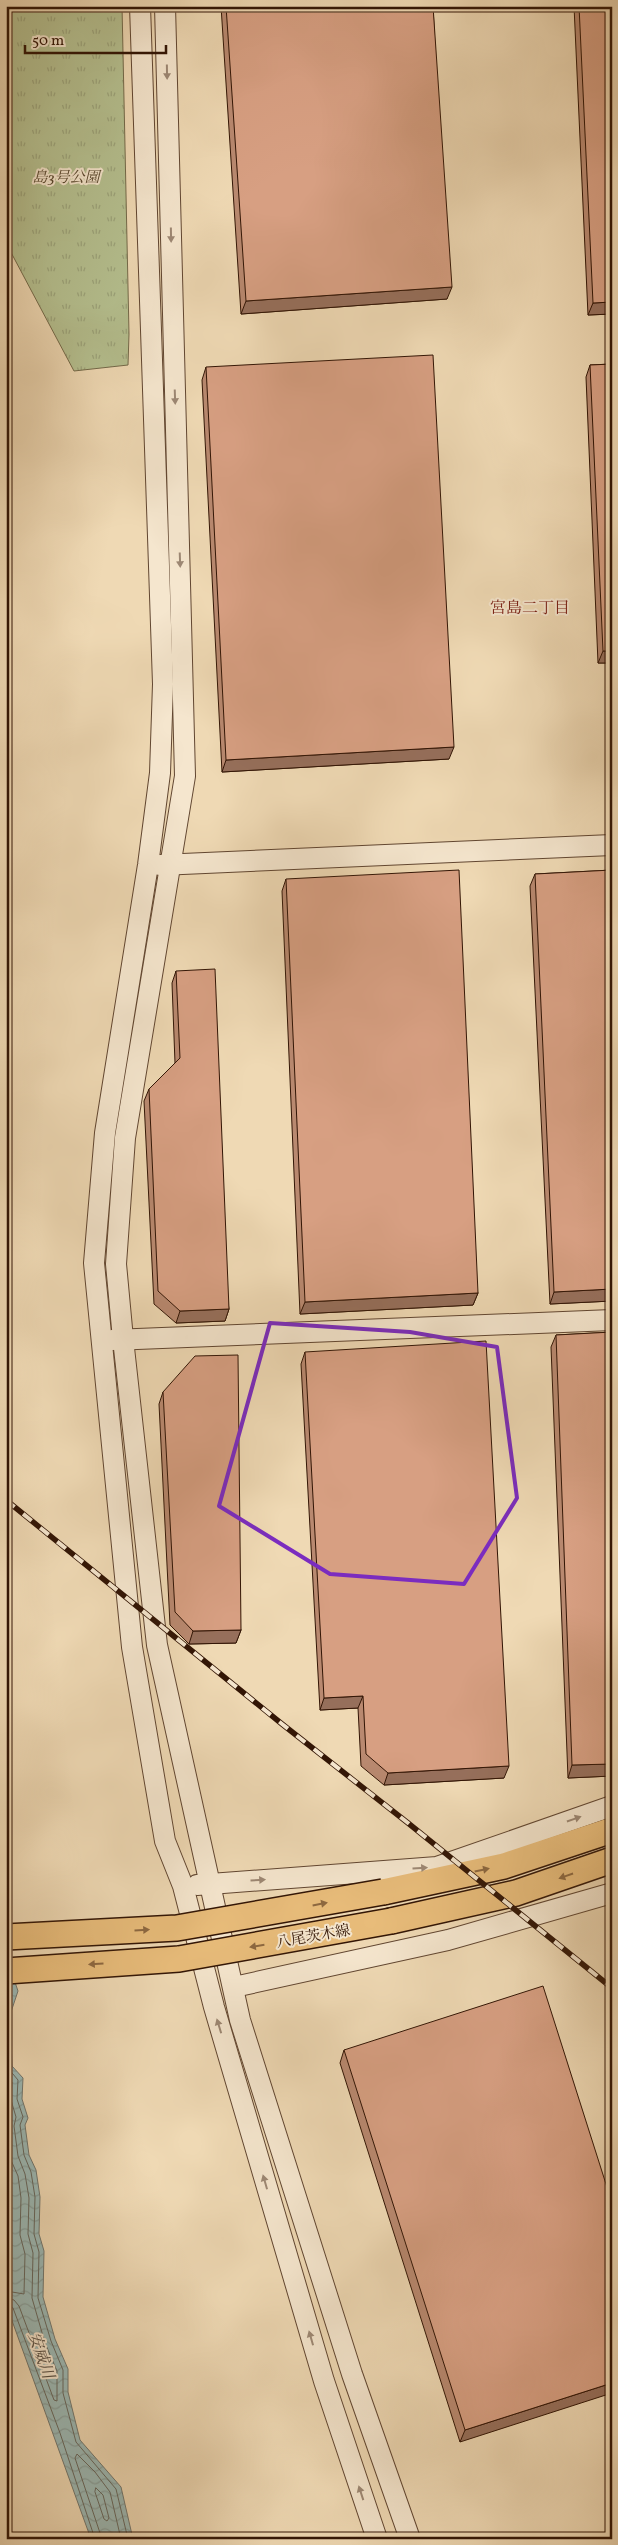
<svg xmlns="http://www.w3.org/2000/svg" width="618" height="2545" font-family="Vollkorn,'Noto Serif JP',serif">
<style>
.park{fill:url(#park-tufts);stroke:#746a4a}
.water{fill:url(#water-waves);stroke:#72776f}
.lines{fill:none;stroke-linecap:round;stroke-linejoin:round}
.shore{stroke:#67675d;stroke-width:1}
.minor-casing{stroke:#614631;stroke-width:22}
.major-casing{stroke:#321505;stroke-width:28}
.minor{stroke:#f5e6ce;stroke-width:20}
.major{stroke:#e8bc7a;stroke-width:25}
.rail-casing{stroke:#321505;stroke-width:5.5}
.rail{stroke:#f5e6ce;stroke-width:4;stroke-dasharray:11;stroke-linecap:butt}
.major-bridge-casing{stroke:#321505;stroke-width:28;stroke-linecap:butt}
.major-bridge{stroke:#e8bc7a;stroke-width:25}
.wall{fill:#b98970;stroke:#321505}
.shaded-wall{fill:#966f5b;stroke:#321505}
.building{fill:#d79f82;stroke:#321505}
.oneway{fill:#9d8874}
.oneway2{fill:#8d6840}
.marked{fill:none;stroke:#7b2cbf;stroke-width:4;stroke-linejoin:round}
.labels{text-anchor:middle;stroke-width:4;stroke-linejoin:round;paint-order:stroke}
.park-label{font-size:15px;font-style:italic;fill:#59482f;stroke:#f5e6ce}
.street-label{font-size:15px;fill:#321505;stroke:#f5e6ce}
.neighbourhood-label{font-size:16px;fill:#7a1f14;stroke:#f5e6ce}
.water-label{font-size:16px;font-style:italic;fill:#574e43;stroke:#f5e6ce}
</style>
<defs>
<pattern id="park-tufts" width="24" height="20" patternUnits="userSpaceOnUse" patternTransform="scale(1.25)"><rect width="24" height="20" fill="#b5c090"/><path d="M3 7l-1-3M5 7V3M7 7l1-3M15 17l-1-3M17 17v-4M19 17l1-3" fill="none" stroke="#9ca47b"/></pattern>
<pattern id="water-waves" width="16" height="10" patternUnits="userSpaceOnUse" patternTransform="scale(1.25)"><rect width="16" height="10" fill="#9cb9b5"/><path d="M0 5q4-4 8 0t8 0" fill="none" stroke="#879e9a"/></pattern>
</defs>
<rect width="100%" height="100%" fill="#efd9b4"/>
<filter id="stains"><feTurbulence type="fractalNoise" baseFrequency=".004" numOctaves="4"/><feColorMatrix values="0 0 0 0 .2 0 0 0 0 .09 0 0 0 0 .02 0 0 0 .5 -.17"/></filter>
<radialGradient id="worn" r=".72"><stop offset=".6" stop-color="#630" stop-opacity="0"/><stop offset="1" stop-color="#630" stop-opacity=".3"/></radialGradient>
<path class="park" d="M6,6H122L129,334L128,365L74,371L6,243Z"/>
<path class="water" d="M6,1956L18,1991L10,2015L12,2066L23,2078L22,2099L28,2118L25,2125L29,2155L36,2170L40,2197L39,2234L44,2251L43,2297L55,2339L68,2369V2392L80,2440L121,2487L133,2539H91L6,2304Z"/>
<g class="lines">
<g class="shore">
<path d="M6,2025L7,2067L18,2080L17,2099L23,2117L20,2125L24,2155L31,2172L35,2197L34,2234L39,2252L38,2298L51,2341L63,2370V2393L76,2442L116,2489L128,2539"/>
<path d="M6,2076L12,2082L11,2100L16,2117L14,2126L18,2156L25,2174L29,2198L28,2234L33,2253L32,2298L45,2343L57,2371V2401L54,2400L19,2306L14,2300L6,2298"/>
<path d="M6,2112L10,2158L18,2176L21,2198L20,2235L25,2254L24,2294L6,2291"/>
<path d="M6,2304L13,2308L60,2433L95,2539"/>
<path d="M96,2488L103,2495L109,2518L107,2521L104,2519L95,2492Z"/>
<path d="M102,2539L75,2458L77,2454L95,2472L110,2492L121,2539"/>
</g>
<defs>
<g id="minor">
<path d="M140,6L163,684L160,773L148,865L105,1133L94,1263L132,1647L165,1841L183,1886L214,2007L324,2381L377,2539"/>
<path d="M165,6L185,776L125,1138L116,1264L123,1339L157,1645L240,2020L352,2374L410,2539"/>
<path d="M160,865L612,845"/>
<path d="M112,1340L612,1320"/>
<path d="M197,1885L437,1867L612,1806"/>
<path d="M234,1987L448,1940L612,1893"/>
</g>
<g id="major">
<path d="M383,1892L504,1866L612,1830"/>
<path d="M391,1921L516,1893L612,1860"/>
</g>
</defs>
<use href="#minor" class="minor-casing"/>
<use href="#major" class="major-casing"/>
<use href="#minor" class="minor"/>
<use href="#major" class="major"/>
<defs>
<path id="rail" d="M6,1500L282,1724L408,1823L612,1988"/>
</defs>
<use href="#rail" class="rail-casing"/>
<use href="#rail" class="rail"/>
<defs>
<g id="major-bridge">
<path d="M6,1937L177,1928L383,1892"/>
<path d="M6,1971L179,1959L391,1921"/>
</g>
</defs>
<use href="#major-bridge" class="major-bridge-casing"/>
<use href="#major-bridge" class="major-bridge"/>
</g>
<g class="wall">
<path d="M221,6H433L447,299L241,314Z"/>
<path d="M574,6H612V314L588,315Z"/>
<path d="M612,364V663H598L586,377L590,365Z"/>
<path d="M206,367L449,759L222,772L202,380Z"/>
<path d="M612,870V1301L550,1304L530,886L535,874Z"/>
<path d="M286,879L478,1293L473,1305L300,1314L282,891Z"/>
<path d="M176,971L229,1309L225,1321L176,1323L154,1304L144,1101L149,1089L175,1063L172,983Z"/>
<path d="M612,1332V1776L568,1778L551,1347L556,1335Z"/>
<path d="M305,1352L504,1778L384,1785L361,1766L358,1708L320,1710L301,1364Z"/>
<path d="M163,1392L241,1630L236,1643L189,1644L170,1625L159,1404Z"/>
<path d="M344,2050L612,2203L460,2442L340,2063Z"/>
</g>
<g class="shaded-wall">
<path d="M452,287L447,299L241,314L246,301Z"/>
<path d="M612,302V314L588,315L593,303Z"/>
<path d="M603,651H612V663H598Z"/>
<path d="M454,747L449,759L222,772L226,760Z"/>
<path d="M612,1289V1301L550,1304L554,1292Z"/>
<path d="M478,1293L473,1305L300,1314L305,1302Z"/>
<path d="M229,1309L225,1321L176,1323L180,1311Z"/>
<path d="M241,1630L236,1643L189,1644L193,1631Z"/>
<path d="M363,1696L358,1708L320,1710L324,1698Z"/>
<path d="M612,1764V1776L568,1778L572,1765Z"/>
<path d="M509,1766L504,1778L384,1785L388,1773Z"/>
<path d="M612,2383V2393L460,2442L465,2430Z"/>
</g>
<g class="building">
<path d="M226,6H433L452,287L246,301Z"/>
<path d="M579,6H612V302L593,303Z"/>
<path d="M433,355L454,747L226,760L206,367Z"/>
<path d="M612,364V651H603L590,365Z"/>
<path d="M459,870L478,1293L305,1302L286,879Z"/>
<path d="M612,870V1289L554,1292L535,874Z"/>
<path d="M215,969L229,1309L180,1311L158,1291L149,1089L180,1058L176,971Z"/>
<path d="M612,1332V1764L572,1765L556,1335Z"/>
<path d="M486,1341L509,1766L388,1773L366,1754L363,1696L324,1698L305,1352Z"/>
<path d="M238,1355L241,1630L193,1631L175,1612L163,1392L195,1356Z"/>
<path d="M543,1986L612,2203V2383L465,2430L344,2050Z"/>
</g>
<defs><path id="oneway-solid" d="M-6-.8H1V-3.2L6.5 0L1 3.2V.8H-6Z" transform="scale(1.25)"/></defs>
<g class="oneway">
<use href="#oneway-solid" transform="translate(167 72) rotate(89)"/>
<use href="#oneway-solid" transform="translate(171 235) rotate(89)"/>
<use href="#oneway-solid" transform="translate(175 397) rotate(88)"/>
<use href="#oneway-solid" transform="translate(180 560) rotate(88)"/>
<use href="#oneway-solid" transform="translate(574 1819) rotate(-19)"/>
<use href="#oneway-solid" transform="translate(420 1868) rotate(-4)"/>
<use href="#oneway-solid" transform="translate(258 1880) rotate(-4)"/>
<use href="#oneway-solid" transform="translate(219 2026) rotate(-107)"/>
<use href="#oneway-solid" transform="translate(265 2182) rotate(-106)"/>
<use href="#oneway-solid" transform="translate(311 2338) rotate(-106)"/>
<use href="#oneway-solid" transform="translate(361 2493) rotate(-108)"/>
</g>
<g class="oneway2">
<use href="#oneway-solid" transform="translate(482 1870) rotate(-12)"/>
<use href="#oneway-solid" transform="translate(566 1876) rotate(161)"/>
<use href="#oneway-solid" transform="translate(320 1904) rotate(-11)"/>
<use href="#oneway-solid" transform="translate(142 1930) rotate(-3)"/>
<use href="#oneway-solid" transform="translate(257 1946) rotate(171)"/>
<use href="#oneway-solid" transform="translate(96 1964) rotate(176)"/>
</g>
<path class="marked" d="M270,1323L410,1332L497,1347L517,1498L464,1584L330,1574L219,1506Z"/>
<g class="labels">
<g class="park-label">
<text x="66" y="182">島3号公園</text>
</g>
<g class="street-label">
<text transform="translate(313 1936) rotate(-10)" y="5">八尾茨木線</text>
</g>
<g class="neighbourhood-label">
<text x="530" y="613">宮島二丁目</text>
</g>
<g class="water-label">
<text transform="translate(42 2355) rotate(71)" y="6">安威川</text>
</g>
</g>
<rect width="618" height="2545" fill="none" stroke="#efd9b4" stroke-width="25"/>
<rect x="8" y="8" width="603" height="2530" fill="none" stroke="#321505" stroke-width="2.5"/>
<rect x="12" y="12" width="593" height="2520" fill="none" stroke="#321505"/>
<path d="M25 45v8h141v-8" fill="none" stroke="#321505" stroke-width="2.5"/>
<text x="32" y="45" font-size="15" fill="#321505" stroke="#f5e6ce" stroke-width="4" paint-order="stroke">50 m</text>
<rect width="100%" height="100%" filter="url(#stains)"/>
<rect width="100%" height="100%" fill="url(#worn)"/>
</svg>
